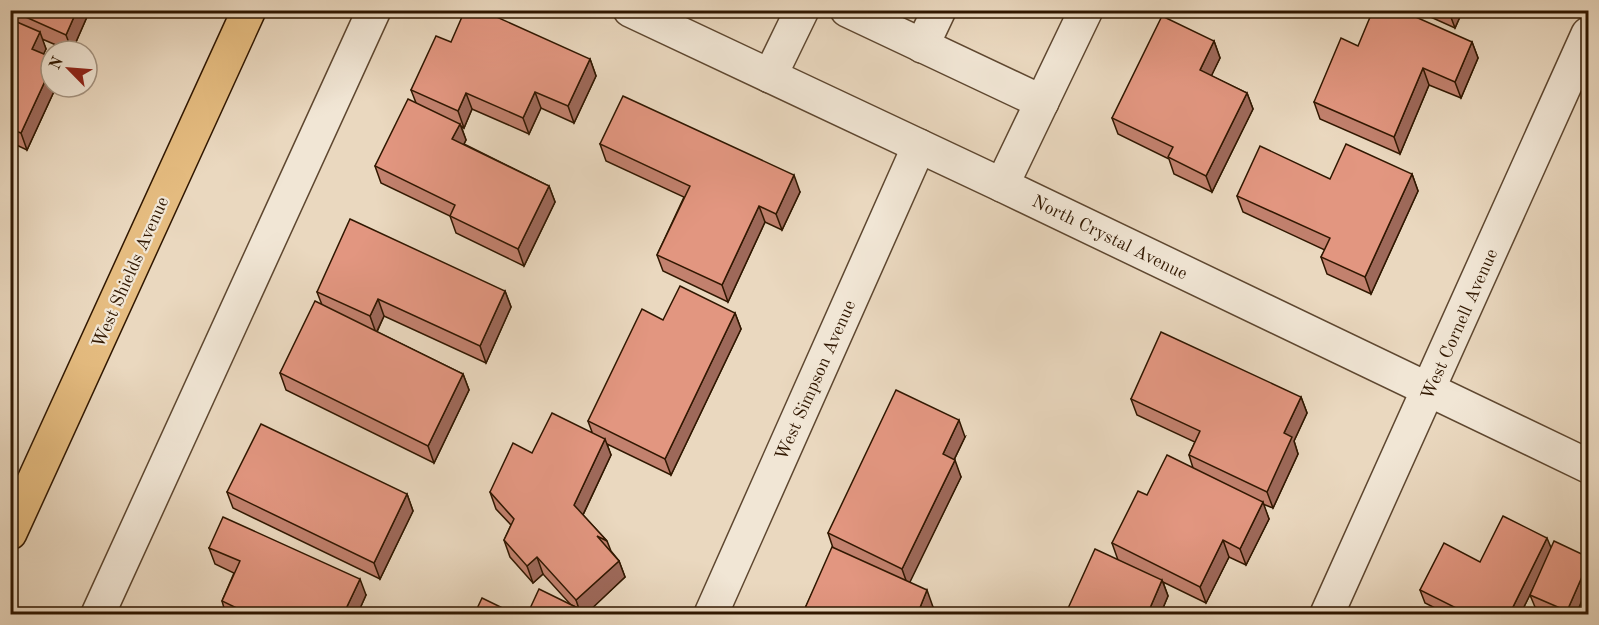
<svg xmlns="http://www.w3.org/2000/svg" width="1599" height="625" font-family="'Old Standard TT',serif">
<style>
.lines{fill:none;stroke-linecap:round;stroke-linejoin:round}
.minor-casing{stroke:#5e4730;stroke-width:36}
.major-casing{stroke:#301700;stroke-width:36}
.minor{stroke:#f1e6d5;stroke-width:33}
.major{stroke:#e5bc80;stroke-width:33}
.wall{fill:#c2816e;stroke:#301700;stroke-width:1.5}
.shaded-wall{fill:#9e695a;stroke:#301700;stroke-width:1.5}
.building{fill:#e29680;stroke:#301700;stroke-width:1.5}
.labels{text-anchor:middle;stroke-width:4.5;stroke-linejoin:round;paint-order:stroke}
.street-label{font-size:18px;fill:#301700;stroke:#f1e6d5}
</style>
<rect width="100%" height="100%" fill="#ead8bf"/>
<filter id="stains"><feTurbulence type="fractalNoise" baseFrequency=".00333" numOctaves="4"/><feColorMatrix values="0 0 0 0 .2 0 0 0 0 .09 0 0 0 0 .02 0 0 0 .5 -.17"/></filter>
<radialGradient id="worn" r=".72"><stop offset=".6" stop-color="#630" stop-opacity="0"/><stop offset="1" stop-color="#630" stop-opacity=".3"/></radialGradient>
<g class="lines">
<defs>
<g id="minor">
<path d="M630,10L1002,185L1588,466"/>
<path d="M847,10L1042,102"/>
<path d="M922,46L939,10"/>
<path d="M770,76L802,10"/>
<path d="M1002,185L1086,10"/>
<path d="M98,614L374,10"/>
<path d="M711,614L919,146"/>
<path d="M1327,614L1588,34"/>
</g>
<path id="major" d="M10,533L249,10"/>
</defs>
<use href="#minor" class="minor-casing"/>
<use href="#major" class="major-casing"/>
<use href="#minor" class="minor"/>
<use href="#major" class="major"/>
</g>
<g class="wall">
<path d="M10,10H90L72,51H70L42,39L46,49L43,54L51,87H56L27,150L10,142Z"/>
<path d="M1415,10H1463L1455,28Z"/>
<path d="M1214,41L1220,58L1211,76L1247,93L1253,109L1212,192L1174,174L1169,159L1118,134L1112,118Z"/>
<path d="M451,42L590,59L596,76L574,123L541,108L529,134L472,109L464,128L461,126L466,140L464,144L549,186L555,202L524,266L456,233L450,216L381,183L375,166L416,103L411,90Z"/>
<path d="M1472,42L1478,58L1461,98L1429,85L1400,154L1320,119L1314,102L1358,46Z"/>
<path d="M600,144L800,192L782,230L765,222L728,302L663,271L657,255L684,197L606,161Z"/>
<path d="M1412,174L1418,191L1371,294L1327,274L1321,257L1325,250L1243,212L1237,196L1330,179Z"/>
<path d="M505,291L511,307L486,363L384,316L377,332L463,374L469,390L434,463L286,390L280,373L322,305L317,292Z"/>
<path d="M735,313L741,329L671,475L607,444L611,455L583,515L607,541L611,551L619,561L625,577L587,612L571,605L543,574L533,583L510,557L504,540L511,525L496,509L490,492L532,453L592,432L588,421L663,320Z"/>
<path d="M1301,397L1307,413L1294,441L1298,454L1273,508L1263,504L1269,519L1246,565L1229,557L1206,603L1163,582L1168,596L1160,615H1065L1118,560L1112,543L1147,495L1193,468L1189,455L1195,442L1137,415L1131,399Z"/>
<path d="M965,437L954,460L961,477L909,582L933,607L930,615H802L833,548L828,533Z"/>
<path d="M227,492L407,494L413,511L380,579L233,508Z"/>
<path d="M209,548L366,595L357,615H226L222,601L234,573L215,564Z"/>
<path d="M1551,548L1588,585L1576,615H1551L1535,607L1530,595L1536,582L1520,615H1449L1425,603L1420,590L1480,562Z"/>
</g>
<g class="shaded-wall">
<path d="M77,10H90L72,51L66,35Z"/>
<path d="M1450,10H1463L1455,28L1449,12Z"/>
<path d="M40,32L46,49L38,66L32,49Z"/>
<path d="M1214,41L1220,58L1206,87L1200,70Z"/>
<path d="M1472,42L1478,58L1461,98L1455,82Z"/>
<path d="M590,59L596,76L574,123L568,106Z"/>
<path d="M51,68V87H56L27,150L21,133Z"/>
<path d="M1423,68L1429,85L1400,154L1394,137Z"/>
<path d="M535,92L541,108L529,134L523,118Z"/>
<path d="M466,93L472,109L464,128L458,111Z"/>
<path d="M1247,93L1253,109L1212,192L1206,176Z"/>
<path d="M460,124L466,140L458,155L452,139Z"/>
<path d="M1412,174L1418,191L1371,294L1365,277Z"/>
<path d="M794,175L800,192L782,230L776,214Z"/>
<path d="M549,186L555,202L524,266L518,249Z"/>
<path d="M759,206L765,222L728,302L722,285Z"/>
<path d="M505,291L511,307L486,363L480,346Z"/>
<path d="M378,299L384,316L376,333L370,316Z"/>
<path d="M735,313L741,329L671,475L665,459Z"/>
<path d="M463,374L469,390L434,463L428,446Z"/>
<path d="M1301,397L1307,413L1294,441L1298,454L1273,508L1267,492L1284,433Z"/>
<path d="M959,420L965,437L949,470L943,454Z"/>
<path d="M605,439L611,455L580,521L574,505Z"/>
<path d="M955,460L961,477L908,586L902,569Z"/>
<path d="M407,494L413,511L380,579L374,563Z"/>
<path d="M1263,502L1269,519L1246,565L1240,549Z"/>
<path d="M1547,538L1552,550L1520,615H1509Z"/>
<path d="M1223,540L1229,557L1206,603L1200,587Z"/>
<path d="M537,557L543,574L533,583L527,566Z"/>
<path d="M619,561L625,577L585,615H581L576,600Z"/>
<path d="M1588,563V585L1576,615H1568L1567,611Z"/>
<path d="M360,579L366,595L357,615H343Z"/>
<path d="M1162,580L1168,596L1160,615H1147Z"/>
<path d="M927,590L933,607L930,615H917Z"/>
</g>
<g class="building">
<path d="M10,10H77L66,35Z"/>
<path d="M465,10H481L590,59L568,106L535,92L523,118L466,93L458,111L411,90L436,36L451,42Z"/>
<path d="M1373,10H1400L1472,42L1455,82L1423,68L1394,137L1314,102L1341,38L1358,46Z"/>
<path d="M1162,16L1214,41L1200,70L1247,93L1206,176L1168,157L1173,147L1112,118Z"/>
<path d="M10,19L40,32L32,49L51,57V68L21,133L10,129Z"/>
<path d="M623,96L794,175L776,214L759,206L722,285L657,255L690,186L600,144Z"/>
<path d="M408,99L460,124L452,139L549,186L518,249L450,216L455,205L375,166Z"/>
<path d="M1346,144L1412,174L1365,277L1321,257L1330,238L1237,196L1260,146L1330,179Z"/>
<path d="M350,219L505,291L480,346L378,299L370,316L317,292Z"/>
<path d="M680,286L735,313L665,459L588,421L642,309L663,320Z"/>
<path d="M315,301L463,374L428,446L280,373Z"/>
<path d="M1161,332L1301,397L1284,433L1292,437L1267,492L1189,455L1200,431L1131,399Z"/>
<path d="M896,390L959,420L943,454L955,460L902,569L828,533Z"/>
<path d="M552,413L605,439L574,505L607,541L597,536L619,561L576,600L537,557L527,566L504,540L514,519L490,492L513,443L532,453Z"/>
<path d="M261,424L407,494L374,563L227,492Z"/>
<path d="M1167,455L1263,502L1240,549L1223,540L1200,587L1112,543L1138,491L1147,495Z"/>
<path d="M1503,516L1547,538L1509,615H1470L1420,590L1444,543L1480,562Z"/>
<path d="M223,517L360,579L343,615H251L222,601L240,561L209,548Z"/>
<path d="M1554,541L1588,557V563L1567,611L1530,595Z"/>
<path d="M832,547L927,590L917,615H802Z"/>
<path d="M1095,549L1162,580L1147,615H1065Z"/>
<path d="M539,589L592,615H527Z"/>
<path d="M482,598L517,615H474Z"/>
</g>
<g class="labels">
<g class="street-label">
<text transform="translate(1110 237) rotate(26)" y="6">North Crystal Avenue</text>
<text transform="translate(130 272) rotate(-66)" y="6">West Shields Avenue</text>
<text transform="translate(1459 324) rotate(-66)" y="6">West Cornell Avenue</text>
<text transform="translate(815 380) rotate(-66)" y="6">West Simpson Avenue</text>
</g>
</g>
<rect width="1599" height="625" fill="none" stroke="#ead8bf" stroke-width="36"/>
<rect x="12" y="12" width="1575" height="601" fill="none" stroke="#301700" stroke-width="3"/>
<rect x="18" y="18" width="1563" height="589" fill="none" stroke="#301700" stroke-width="1.5"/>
<g transform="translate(69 69) rotate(295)"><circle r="28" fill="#f1e6d5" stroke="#a49380" stroke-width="1.5"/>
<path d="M0-4.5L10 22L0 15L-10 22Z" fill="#8f2418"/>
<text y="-9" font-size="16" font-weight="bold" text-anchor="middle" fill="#301700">N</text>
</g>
<rect width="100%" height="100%" filter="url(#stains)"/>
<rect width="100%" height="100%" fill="url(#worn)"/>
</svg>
